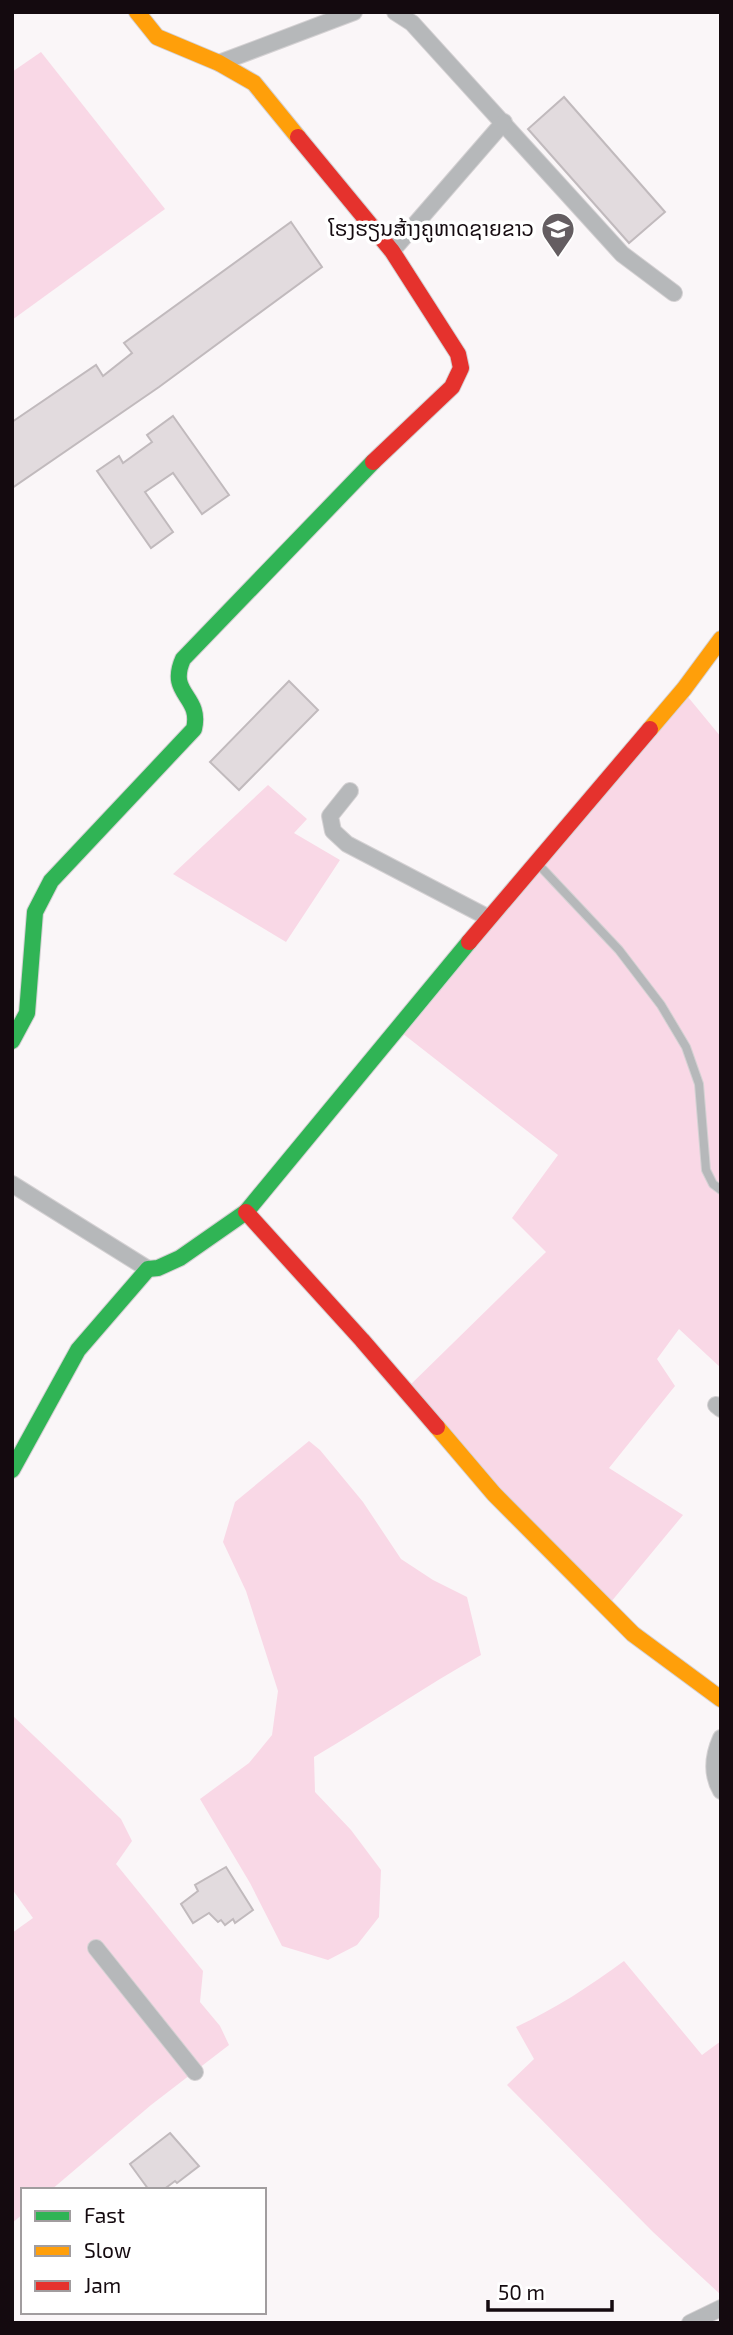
<svg xmlns="http://www.w3.org/2000/svg" width="733" height="2335" font-family="'Exo 2','Noto Sans Lao',sans-serif">
<style>
.green{fill:#f9d8e6}
.building{fill:#e2dbde;stroke:#c1babd;stroke-width:2}
.lines{fill:none;stroke-linecap:round;stroke-linejoin:round}
.lane-casing{stroke:#d4d1d3;stroke-width:10}
.street-casing{stroke:#d4d1d3;stroke-width:18}
.fast-casing{stroke:#d4d1d3;stroke-width:18}
.slow-casing{stroke:#d4d1d3;stroke-width:18}
.jam-casing{stroke:#d4d1d3;stroke-width:18}
.lane{stroke:#b6b8ba;stroke-width:8}
.street{stroke:#b6b8ba;stroke-width:16}
.fast{stroke:#30b455;stroke-width:16}
.slow{stroke:#ff9f0a;stroke-width:16}
.jam{stroke:#e5322d;stroke-width:16}
.labels{text-anchor:middle;stroke-width:7;stroke-linejoin:round;paint-order:stroke}
.poi-label{font-size:21px;fill:#140a0f;stroke:#fff;text-anchor:end}
</style>
<rect width="100%" height="100%" fill="#faf6f8"/>
<g class="green">
<path d="M41,52L165,209L12,320V72Z"/>
<path d="M688,697L721,737V1368L679,1329L657,1359L675,1386L609,1468L683,1515L606,1608L405,1390L546,1252L512,1218L558,1155L402,1033Z"/>
<path d="M268,785L307,819L294,833L340,860L286,942L173,874Z"/>
<path d="M309,1441L320,1450L363,1502L401,1559L433,1580L467,1597L481,1655C424,1687 370,1724 314,1757L315,1792L351,1830L381,1870L379,1917L357,1945L328,1960L282,1946L250,1883L200,1799L249,1763L272,1735L278,1691L246,1591L223,1542L235,1502Z"/>
<path d="M12,1715L121,1819L132,1841L116,1864L203,1971L200,2002L220,2026L229,2045L151,2105L51,2190H23V2214L12,2223V1933L33,1918L12,1889Z"/>
<path d="M624,1961L702,2055L721,2041V2295L653,2232L507,2085L534,2059L516,2027C555,2009 590,1986 624,1961Z"/>
</g>
<g class="building">
<path d="M564,97L665,212L629,243L528,129Z"/>
<path d="M291,222L322,267L159,387L12,488V422L96,365L103,376L132,353L124,343Z"/>
<path d="M173,416L229,495L202,514L173,473L145,492L173,532L151,548L97,471L119,456L123,463L152,442L147,435Z"/>
<path d="M289,681L318,710L239,790L210,762Z"/>
<path d="M226,1867L253,1910L235,1923L233,1919L225,1925L221,1920L218,1922L209,1913L193,1923L181,1904L198,1891L195,1885Z"/>
<path d="M170,2133L199,2166L177,2183L175,2181L163,2190H149L130,2164Z"/>
</g>
<g class="lines">
<defs>
<path id="lane" d="M537,863L619,950L661,1005L686,1047L699,1084L706,1170L713,1184L721,1190"/>
<g id="street">
<path d="M395,12L412,23L622,254L674,293"/>
<path d="M219,63L354,12"/>
<path d="M392,251L504,122"/>
<path d="M350,791L330,816L333,831L347,844L489,918"/>
<path d="M12,1184L148,1269"/>
<path d="M716,1405L721,1409"/>
<path d="M721,1738C713,1756 711,1774 721,1791"/>
<path d="M96,1948L195,2072"/>
<path d="M690,2323L721,2308"/>
</g>
<g id="fast">
<path d="M12,1041L27,1013L35,912L51,881L194,729C202,695 167,695 183,659L373,462"/>
<path d="M12,1470L78,1350L148,1269L158,1268L180,1258L246,1212L469,942"/>
</g>
<g id="slow">
<path d="M137,12L157,37L219,63L254,83L298,137"/>
<path d="M650,729L684,689L721,639"/>
<path d="M437,1427L494,1494L633,1634L721,1699"/>
</g>
<g id="jam">
<path d="M298,137L392,251L458,354L461,368L452,387L373,462"/>
<path d="M469,942L650,729"/>
<path d="M246,1212L362,1340L437,1427"/>
</g>
</defs>
<use href="#lane" class="lane-casing"/>
<use href="#street" class="street-casing"/>
<use href="#fast" class="fast-casing"/>
<use href="#slow" class="slow-casing"/>
<use href="#jam" class="jam-casing"/>
<use href="#lane" class="lane"/>
<use href="#street" class="street"/>
<use href="#fast" class="fast"/>
<use href="#slow" class="slow"/>
<use href="#jam" class="jam"/>
</g>
<defs>
<symbol id="school-pin" viewBox="-11 -11 22 30"><path d="M0 17L-7.5 6A9.5 9.5 0 1 1 7.5 6Z" fill="#645d61" stroke="#fff"/><path d="M0-5L7-2L0 1L-7-2ZM-4 1L0 2.5L4 1V4Q0 6-4 4Z" fill="#fff"/></symbol>
</defs>
<g fill-rule="evenodd">
<use href="#school-pin" x="539" y="210" width="38" height="52"/>
</g>
<g class="labels">
<g class="poi-label">
<text x="534" y="236">ໂຮງຮຽນສ້າງຄູຫາດຊາຍຂາວ</text>
</g>
</g>
<rect width="733" height="2335" fill="none" stroke="#140a0f" stroke-width="28"/>
<rect x="21" y="2188" width="245" height="126" fill="#ffffff" stroke="#a19d9f" stroke-width="2"/>
<rect x="35" y="2211" width="35" height="10" fill="#30b455" stroke="#a19d9f" stroke-width="2"/>
<text x="84" y="2223" font-size="21" fill="#140a0f">Fast</text>
<rect x="35" y="2246" width="35" height="10" fill="#ff9f0a" stroke="#a19d9f" stroke-width="2"/>
<text x="84" y="2258" font-size="21" fill="#140a0f">Slow</text>
<rect x="35" y="2281" width="35" height="10" fill="#e5322d" stroke="#a19d9f" stroke-width="2"/>
<text x="84" y="2293" font-size="21" fill="#140a0f">Jam</text>
<path d="M488 2300v10h124v-10" fill="none" stroke="#140a0f" stroke-width="3.5"/>
<text x="498" y="2300" font-size="21" fill="#140a0f" stroke="#ffffff" stroke-width="5" paint-order="stroke">50 m</text>
</svg>
